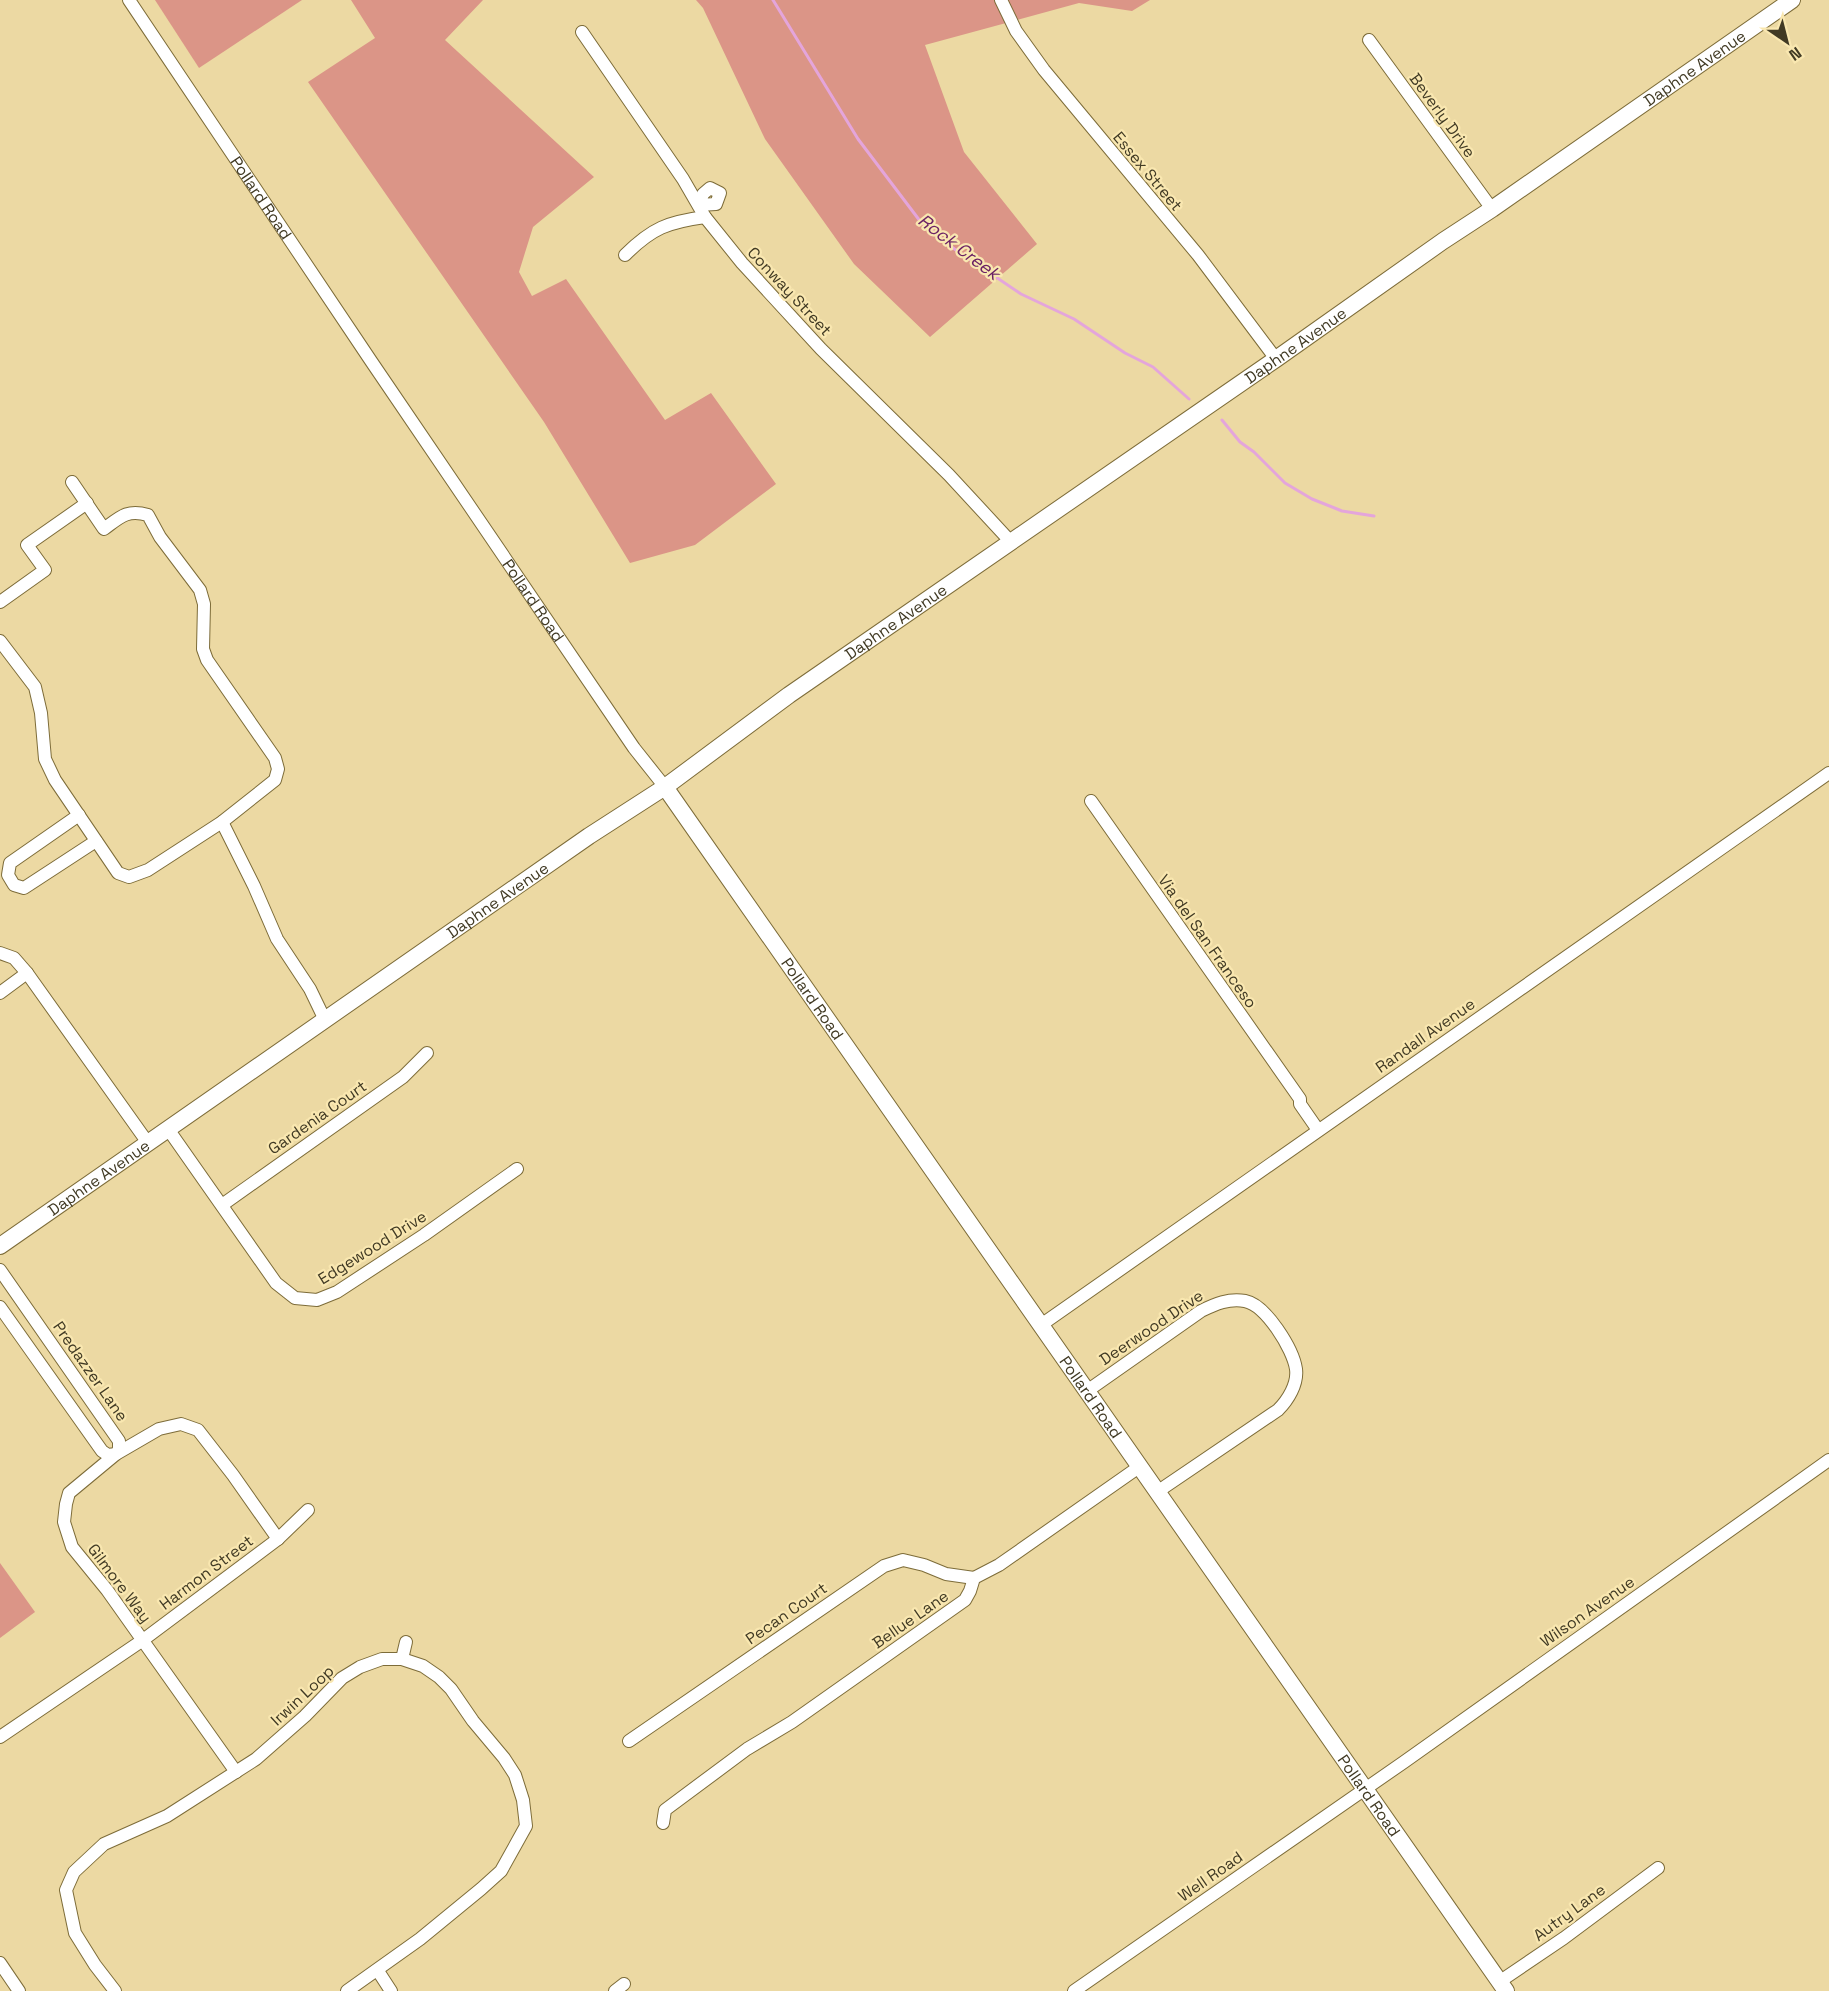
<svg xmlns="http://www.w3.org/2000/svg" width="1829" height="1991" font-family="'Space Grotesk',sans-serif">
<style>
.green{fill:#db9587}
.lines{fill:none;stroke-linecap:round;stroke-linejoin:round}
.stream{stroke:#e4a5db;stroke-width:3}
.street-casing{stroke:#7d6c39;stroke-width:14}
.secondary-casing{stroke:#7d6c39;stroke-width:18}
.street{stroke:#fff;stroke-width:12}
.secondary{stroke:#fff;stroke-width:16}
.labels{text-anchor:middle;stroke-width:4.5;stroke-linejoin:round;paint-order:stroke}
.street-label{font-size:16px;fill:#413a24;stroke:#f9e7b0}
.water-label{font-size:18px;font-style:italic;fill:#6c2365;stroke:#f9e7b0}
</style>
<rect width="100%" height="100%" fill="#ecd9a3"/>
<g class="green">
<path d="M155,0H302L199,68Z"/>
<path d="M351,0H483L445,40L594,177L533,227L519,272L532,296L566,279L665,420L711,393L776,484L695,545L630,563L544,422L308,82L375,38Z"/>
<path d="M696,0H1150L1132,11L1079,3L925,45L964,152L1037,244L930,337L854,264L765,139L703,8Z"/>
<path d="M0,1563L35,1612L0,1638Z"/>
</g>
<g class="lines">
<g class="stream">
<path d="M773,0L858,139L920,221L953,248L1021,294L1074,319L1125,353L1153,367L1189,399"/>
<path d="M1222,420L1240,442L1254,452L1285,483L1312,499L1342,511L1374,516"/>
</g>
<defs>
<g id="street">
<path id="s1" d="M129,0L371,361L634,748L665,787"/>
<path d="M1001,0L1016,31L1044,70L1198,255L1276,359"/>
<path d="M582,32L683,179L705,217L742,263L821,349L949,475L1010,541"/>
<path d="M1369,40L1492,209"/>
<path d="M710,188L720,193L716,204L699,205L703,194Z"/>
<path d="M625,255C652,228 668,222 705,217"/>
<path d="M0,602L45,570L27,545L87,503"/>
<path d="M0,641L35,687L41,713L45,759L55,780L118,873L129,877L148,870L222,822L275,780L278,769L275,758L207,660L203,649L204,604L200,590L160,537L148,515C127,509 120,517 104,529L72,482"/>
<path d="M1091,801L1300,1099V1104L1318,1130"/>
<path d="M79,815L10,863L8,875L14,885L24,888L96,841"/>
<path d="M222,822L254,886L277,939L310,989L325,1020"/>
<path d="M0,953L14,958L27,973L148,1143"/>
<path d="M0,993L27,973"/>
<path d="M168,1129L276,1283L295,1298L317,1300L337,1292L424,1235L517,1169"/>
<path d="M222,1205L403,1077L427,1053"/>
<path d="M0,1270L119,1441V1449L116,1454L108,1455L102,1451L0,1307"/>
<path d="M1041,1325L1829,773"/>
<path d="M1087,1391L1201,1311C1215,1304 1229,1298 1245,1301C1266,1305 1293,1349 1296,1369C1298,1384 1288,1400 1278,1410L1157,1492"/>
<path d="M402,1659L406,1642"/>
<path d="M0,1737L143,1640L278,1539L308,1510"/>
<path d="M629,1741L884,1566L903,1560L924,1565L946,1574L974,1578"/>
<path d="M236,1772L107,1590L72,1547L64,1522L66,1504L69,1493L116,1454L159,1429L181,1424L198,1430L233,1475L278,1539"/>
<path d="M663,1823L665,1810L747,1749L792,1722L965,1600L970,1591L974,1578L999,1565L1139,1467"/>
<path d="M0,1963L19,1991"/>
<path d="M378,1971L391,1991"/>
<path d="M1499,1982L1564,1938L1658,1868"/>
<path d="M115,1991L95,1965L75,1933L66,1890L74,1872L104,1844L167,1816L256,1759L305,1716L342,1678L360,1667L382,1659H402L423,1666L439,1677L451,1689L473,1721L504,1758L515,1775L523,1800L526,1826L501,1871L481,1889L420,1939L347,1991"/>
<path d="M615,1991L624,1984"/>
<path d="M1074,1991L1404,1762L1829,1460"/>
</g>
<g id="secondary">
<path id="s2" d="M665,787L1506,1991"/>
<path id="s3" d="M0,1246L589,836L665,787L789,695L1276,359L1443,241L1492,209L1792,0"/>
</g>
</defs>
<use href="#street" class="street-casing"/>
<use href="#secondary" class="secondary-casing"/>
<use href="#street" class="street"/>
<use href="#secondary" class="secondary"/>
</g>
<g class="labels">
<g class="street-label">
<text dy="6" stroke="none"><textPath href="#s3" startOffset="2064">Daphne Avenue</textPath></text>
<text transform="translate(1443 115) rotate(54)" y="6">Beverly Drive</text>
<text transform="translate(1148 171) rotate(50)" y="6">Essex Street</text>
<text dy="6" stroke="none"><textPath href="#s1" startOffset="238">Pollard Road</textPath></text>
<text transform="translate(790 291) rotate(47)" y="6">Conway Street</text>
<text dy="6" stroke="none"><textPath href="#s3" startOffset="1578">Daphne Avenue</textPath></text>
<text dy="6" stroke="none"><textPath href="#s1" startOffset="724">Pollard Road</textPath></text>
<text dy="6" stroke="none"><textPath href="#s3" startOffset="1092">Daphne Avenue</textPath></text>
<text dy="6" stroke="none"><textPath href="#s3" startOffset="606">Daphne Avenue</textPath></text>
<text transform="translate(1208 941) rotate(55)" y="6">Via del San Franceso</text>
<text dy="6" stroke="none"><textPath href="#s2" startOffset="258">Pollard Road</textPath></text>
<text transform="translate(1425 1035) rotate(-35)" y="6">Randall Avenue</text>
<text transform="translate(317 1117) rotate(-35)" y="6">Gardenia Court</text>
<text dy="6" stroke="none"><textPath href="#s3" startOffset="120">Daphne Avenue</textPath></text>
<text transform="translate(372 1247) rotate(-32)" y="6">Edgewood Drive</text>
<text transform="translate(1151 1327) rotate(-34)" y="6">Deerwood Drive</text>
<text transform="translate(91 1371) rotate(55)" y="6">Predazzer Lane</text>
<text dy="6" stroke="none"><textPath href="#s2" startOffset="744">Pollard Road</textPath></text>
<text transform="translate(206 1572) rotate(-37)" y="6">Harmon Street</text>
<text transform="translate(120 1583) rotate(53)" y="6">Gilmore Way</text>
<text transform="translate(1587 1611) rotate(-35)" y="6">Wilson Avenue</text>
<text transform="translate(786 1613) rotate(-35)" y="6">Pecan Court</text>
<text transform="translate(910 1619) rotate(-35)" y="6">Bellue Lane</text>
<text transform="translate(302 1695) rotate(-43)" y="6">Irwin Loop</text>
<text dy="6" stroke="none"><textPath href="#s2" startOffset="1230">Pollard Road</textPath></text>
<text transform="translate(1210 1876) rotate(-35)" y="6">Well Road</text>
<text transform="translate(1569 1912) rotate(-36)" y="6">Autry Lane</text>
</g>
<g class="water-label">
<text transform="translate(959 247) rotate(37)" y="6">Rock Creek</text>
</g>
</g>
<g transform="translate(1787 42) rotate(145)" stroke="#f9e7b0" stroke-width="4.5" paint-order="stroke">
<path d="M0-4.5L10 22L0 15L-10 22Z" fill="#413a24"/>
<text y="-9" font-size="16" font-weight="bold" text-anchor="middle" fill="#413a24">N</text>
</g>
</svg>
